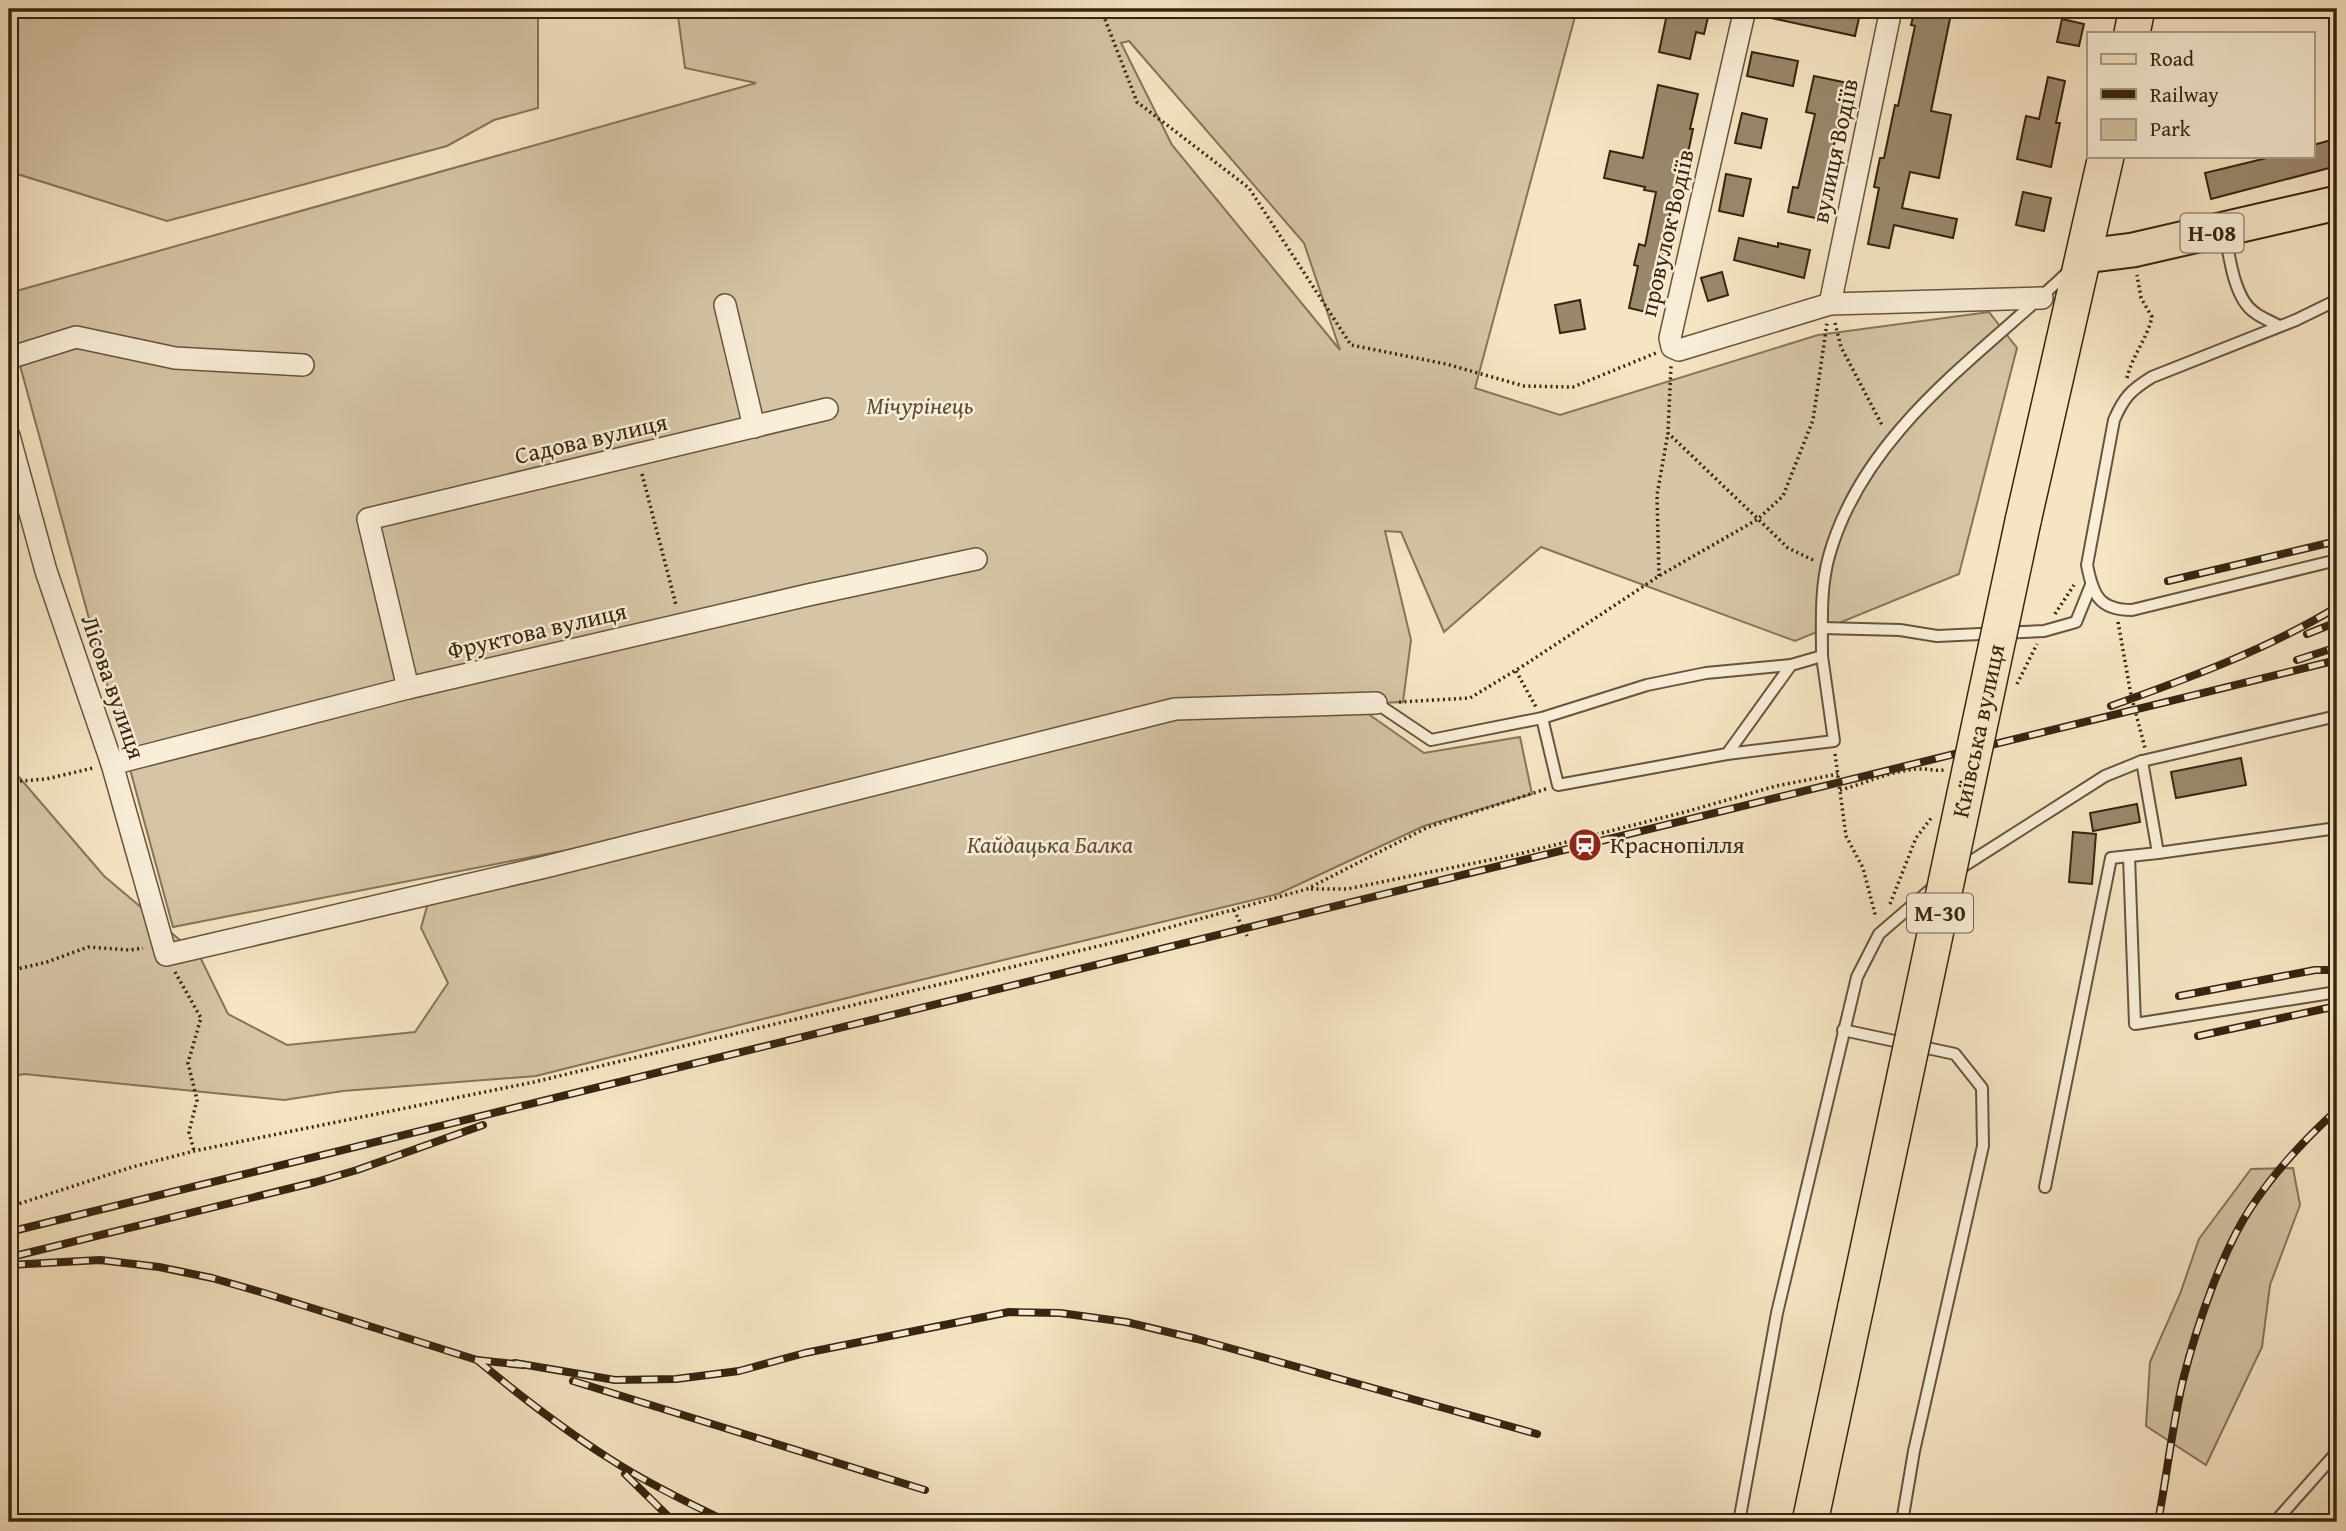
<svg xmlns="http://www.w3.org/2000/svg" width="2346" height="1531" font-family="'Gentium Book Plus',serif">
<style>
.green{fill:#d5c4a5;stroke:#86745a;stroke-width:2;fill-rule:evenodd}
.building{fill:#9a886d;stroke:#362410;stroke-width:2}
.lines{fill:none;stroke-linecap:round;stroke-linejoin:round}
.service-casing{stroke:#66543d;stroke-width:14}
.minor-casing{stroke:#66543d;stroke-width:24}
.primary-casing{stroke:#362410;stroke-width:37}
.trunk-casing{stroke:#362410;stroke-width:38}
.path{stroke:#362410;stroke-width:3.5;stroke-dasharray:2 3.5;stroke-linecap:butt}
.service{stroke:#f9eed8;stroke-width:10}
.minor{stroke:#f9eed8;stroke-width:21}
.primary{stroke:#f6e5c3;stroke-width:33}
.trunk{stroke:#f6e5c3;stroke-width:35}
.rail-casing{stroke:#362410;stroke-width:8}
.rail{stroke:#f9eed8;stroke-width:5;stroke-dasharray:16;stroke-linecap:butt}
.trunk-bridge-casing{stroke:#362410;stroke-width:38;stroke-linecap:butt}
.trunk-bridge{stroke:#f6e5c3;stroke-width:35}
.labels{text-anchor:middle;stroke-width:5;stroke-linejoin:round;paint-order:stroke}
.shield{fill:#f9eed8;stroke:#70614c;stroke-width:2}
.shield-label{font-size:23px;font-weight:bold;fill:#362410}
.street-label{font-size:24px;fill:#362410;stroke:#f9eed8}
.park-label{font-size:24px;font-style:italic;fill:#5e4c35;stroke:#f9eed8}
.poi-label{font-size:24px;fill:#362410;stroke:#f9eed8;text-anchor:start}
</style>
<rect width="100%" height="100%" fill="#f6e5c3"/>
<filter id="stains"><feTurbulence type="fractalNoise" baseFrequency=".00286" numOctaves="4"/><feColorMatrix values="0 0 0 0 .2 0 0 0 0 .09 0 0 0 0 .02 0 0 0 .5 -.17"/></filter>
<radialGradient id="worn" r=".72"><stop offset=".6" stop-color="#630" stop-opacity="0"/><stop offset="1" stop-color="#630" stop-opacity=".3"/></radialGradient>
<g class="green">
<path d="M9,9H538V108L494,120L447,146L167,221L14,173L9,178Z"/>
<path d="M677,9H1577L1475,388L1560,415L1818,335L1989,312L2017,348L1959,574L1795,641L1541,547L1444,632L1401,532L1385,531L1411,640L1403,702L1354,704L1424,753L1520,737L1532,794L1424,826L1278,894L875,991L536,1076L343,1091L284,1100L24,1074L9,1077V770L19,777L104,876L200,957L228,1014L287,1045L415,1032L448,983L421,928L429,899L1180,708L706,823L173,927L9,325V293L756,83L685,68ZM1129,41L1304,243L1340,350L1172,145L1121,43Z"/>
<path d="M2293,1168L2300,1205L2270,1285L2262,1347L2206,1465L2146,1426L2150,1362L2180,1294L2199,1239L2251,1169Z"/>
</g>
<g class="building">
<path d="M1668,9H1710L1704,34L1696,32L1690,59L1659,52Z"/>
<path d="M1762,9H1861L1855,36L1762,16Z"/>
<path d="M1915,9H1952L1931,111L1951,115L1939,178L1910,172L1902,208L1957,219L1953,238L1894,225L1889,248L1868,244L1879,188L1874,187L1880,158H1884L1895,105L1898,106L1915,26L1911,25Z"/>
<path d="M2062,19L2084,24L2079,46L2057,42Z"/>
<path d="M1752,52L1798,61L1793,86L1747,76Z"/>
<path d="M1814,76L1848,83L1823,193L1825,194L1820,219L1788,212L1793,187L1798,188L1815,114L1806,112Z"/>
<path d="M2048,77L2065,81L2056,123H2060L2051,167L2017,159L2026,116L2039,119Z"/>
<path d="M1658,85L1698,94L1690,129H1693L1688,153L1677,197L1674,196L1655,287L1661,288L1655,314L1629,308L1638,266L1634,265L1639,244L1645,246L1656,192L1644,190L1645,187L1604,178L1610,151L1643,158Z"/>
<path d="M1742,113L1767,119L1761,148L1735,143Z"/>
<path d="M2335,139L2337,166L2211,199L2205,173L2275,156H2313V145Z"/>
<path d="M1726,174L1751,179L1743,216L1719,211Z"/>
<path d="M2023,192L2051,198L2044,231L2016,225Z"/>
<path d="M1739,238L1778,247V243L1810,250L1804,278L1734,260Z"/>
<path d="M1722,272L1728,295L1708,301L1701,278Z"/>
<path d="M1580,300L1585,329L1560,333L1555,305Z"/>
<path d="M2241,758L2246,785L2176,798L2171,772Z"/>
<path d="M2137,804L2140,822L2093,831L2090,813Z"/>
<path d="M2073,832L2096,834L2092,884L2069,882Z"/>
</g>
<g class="lines">
<defs>
<g id="service">
<path d="M2225,233C2229,255 2234,298 2254,312C2261,318 2271,321 2279,326"/>
<path d="M2337,300L2296,320L2152,377C2131,390 2124,397 2114,420L2087,565C2093,595 2099,610 2132,610L2337,560"/>
<path d="M1822,628L1900,630L1937,636L2044,631L2076,622L2091,585"/>
<path d="M1376,703L1431,740L1542,718L1647,685L1706,673L1791,665L1822,656C1822,623 1820,588 1829,556C1864,431 1980,356 2069,271"/>
<path d="M1542,718L1558,785L1727,754L1834,741L1822,656"/>
<path d="M1727,754L1791,665"/>
<path d="M2142,761L2158,853L2337,828"/>
<path d="M2129,856L2135,1024L2337,992"/>
<path d="M1959,869L2105,776L2142,761L2337,716"/>
<path d="M1843,1030L1955,1054L1982,1088L1983,1146L1914,1451L1902,1522"/>
<path d="M2045,1187L2111,858L2158,853"/>
<path d="M1739,1522L1777,1313L1857,977L1879,934L1937,884"/>
<path d="M2275,1522L2337,1452"/>
</g>
<g id="minor">
<path d="M1745,9L1670,338L1672,347L1679,350L1830,304L2042,298"/>
<path d="M1830,304L1891,9"/>
<path d="M725,305L754,427"/>
<path d="M9,358L76,337L175,358L303,365"/>
<path d="M9,436L46,571L112,764L166,955L545,867L1175,709L1376,703"/>
<path d="M408,688L368,519L827,409"/>
<path d="M112,764L408,688L808,595L976,559"/>
</g>
<path id="primary" d="M2085,256L2133,250L2337,203"/>
<g id="trunk">
<path d="M2132,33L2137,9"/>
<path d="M2023,521L2106,156"/>
<path d="M1810,1522L1856,1306"/>
</g>
</defs>
<use href="#service" class="service-casing"/>
<use href="#minor" class="minor-casing"/>
<use href="#primary" class="primary-casing"/>
<use href="#trunk" class="trunk-casing"/>
<g class="path">
<path d="M869,9L875,12L883,9"/>
<path d="M1101,9L1137,102L1249,188L1351,345L1446,364L1524,386L1573,387L1656,353"/>
<path d="M1835,323L1841,347L1883,427"/>
<path d="M2127,378C2132,356 2147,339 2152,317L2141,298L2137,275"/>
<path d="M642,474L676,605"/>
<path d="M1813,560L1788,548L1758,519L1783,496L1813,420L1827,323"/>
<path d="M1659,576L1657,495L1668,433"/>
<path d="M2055,614L2074,585"/>
<path d="M2118,622L2131,695L2145,748"/>
<path d="M1516,671L1536,707"/>
<path d="M2017,684L2037,644"/>
<path d="M1399,702L1470,698L1526,664L1659,576L1758,519L1668,433L1671,366"/>
<path d="M1835,754L1846,836L1863,868L1876,918"/>
<path d="M9,782L46,779L93,768"/>
<path d="M1840,790C1867,783 1894,769 1922,769C1929,769 1936,771 1944,770"/>
<path d="M1311,889H1347L1519,854L1685,812L1776,786L1838,774"/>
<path d="M1890,904L1916,838L1932,817"/>
<path d="M1234,910L1247,936"/>
<path d="M9,971L47,962L88,947L130,950L143,948"/>
<path d="M175,972L201,1018L188,1063L197,1100L189,1132L194,1151"/>
<path d="M9,1207L132,1167L194,1151L534,1082L1128,939L1307,889L1428,827L1546,789"/>
</g>
<use href="#service" class="service"/>
<use href="#minor" class="minor"/>
<use href="#primary" class="primary"/>
<use href="#trunk" class="trunk"/>
<defs>
<g id="rail">
<path d="M2168,581L2337,541"/>
<path d="M2307,634L2337,622"/>
<path d="M2297,660L2337,647"/>
<path d="M2111,706C2189,678 2266,650 2337,607"/>
<path d="M2179,996L2315,970H2337"/>
<path d="M2198,1036L2337,1006"/>
<path d="M9,1232L2337,660"/>
<path d="M15,1256L316,1182L357,1170L483,1125"/>
<path d="M9,1265L100,1260L159,1267L212,1278L264,1293L477,1360L523,1365"/>
<path d="M477,1360C519,1395 563,1429 610,1459C647,1483 688,1503 728,1522"/>
<path d="M515,1363L615,1380L676,1379L739,1371L805,1353L1009,1312L1060,1313L1126,1322L1197,1339L1537,1434"/>
<path d="M573,1381L925,1490"/>
<path d="M625,1474L674,1522"/>
<path d="M2158,1522C2167,1475 2172,1427 2183,1380C2196,1328 2222,1250 2252,1206C2276,1170 2305,1139 2337,1110"/>
</g>
</defs>
<use href="#rail" class="rail-casing"/>
<use href="#rail" class="rail"/>
<defs>
<g id="trunk-bridge">
<path id="s1" d="M1856,1306L2023,521"/>
</g>
</defs>
<use href="#trunk-bridge" class="trunk-bridge-casing"/>
<use href="#trunk-bridge" class="trunk-bridge"/>
</g>
<defs>
<symbol id="station-disc" viewBox="-11 -11 22 22"><circle r="9.5" fill="#8f2418" stroke="#f9eed8"/><path d="M-3-6H3Q5-6 5-4V2Q5 4 3 4L4.5 6H3L1.5 4h-3L-3 6H-4.5L-3 4Q-5 4-5 2V-4Q-5-6-3-6ZM-3.5-4v3h7v-3ZM-3.5 1v1.5H-2V1ZM2 1v1.5H3.5V1Z" fill="#fff"/></symbol>
</defs>
<g fill-rule="evenodd">
<use href="#station-disc" x="1566" y="826" width="38" height="38"/>
</g>
<g class="labels">
<g class="shield">
<rect x="2180.5" y="213.5" width="63" height="39" rx="5"/>
<rect x="1907" y="893.5" width="66" height="39" rx="5"/>
</g>
<g class="shield-label">
<text x="2212" y="241">Н-08</text>
<text x="1940" y="921">М-30</text>
</g>
<g class="street-label">
<text transform="translate(1835 151) rotate(-78)" y="8">вулиця Водіїв</text>
<text transform="translate(1667 233) rotate(-77)" y="8">провулок Водіїв</text>
<text transform="translate(591 439) rotate(-13)" y="8">Садова вулиця</text>
<text transform="translate(537 631) rotate(-13)" y="8">Фруктова вулиця</text>
<text transform="translate(113 687) rotate(71)" y="8">Лісова вулиця</text>
<text dy="8" stroke="none"><textPath href="#s1" startOffset="588">Київська вулиця</textPath></text>
</g>
<g class="park-label">
<text x="920" y="414">Мічурінець</text>
<text x="1050" y="853">Кайдацька Балка</text>
</g>
<g class="poi-label">
<text x="1610" y="853">Краснопілля</text>
</g>
</g>
<rect width="2346" height="1531" fill="none" stroke="#f6e5c3" stroke-width="35"/>
<rect x="10" y="10" width="2325" height="1510" fill="none" stroke="#362410" stroke-width="3.5"/>
<rect x="18" y="18" width="2311" height="1496" fill="none" stroke="#362410" stroke-width="2"/>
<rect x="2087" y="32" width="228" height="126" fill="#f9eed8" stroke="#ab9d88" stroke-width="2"/>
<rect x="2101" y="54" width="35" height="10" fill="#f6e5c3" stroke="#ab9d88" stroke-width="2"/>
<text x="2150" y="66" font-size="21" fill="#362410">Road</text>
<rect x="2101" y="89" width="35" height="10" fill="#362410" stroke="#ab9d88" stroke-width="2"/>
<text x="2150" y="102" font-size="21" fill="#362410">Railway</text>
<rect x="2101" y="119" width="35" height="21" fill="#d5c4a5" stroke="#ab9d88" stroke-width="2"/>
<text x="2150" y="136" font-size="21" fill="#362410">Park</text>
<rect width="100%" height="100%" filter="url(#stains)"/>
<rect width="100%" height="100%" fill="url(#worn)"/>
</svg>
